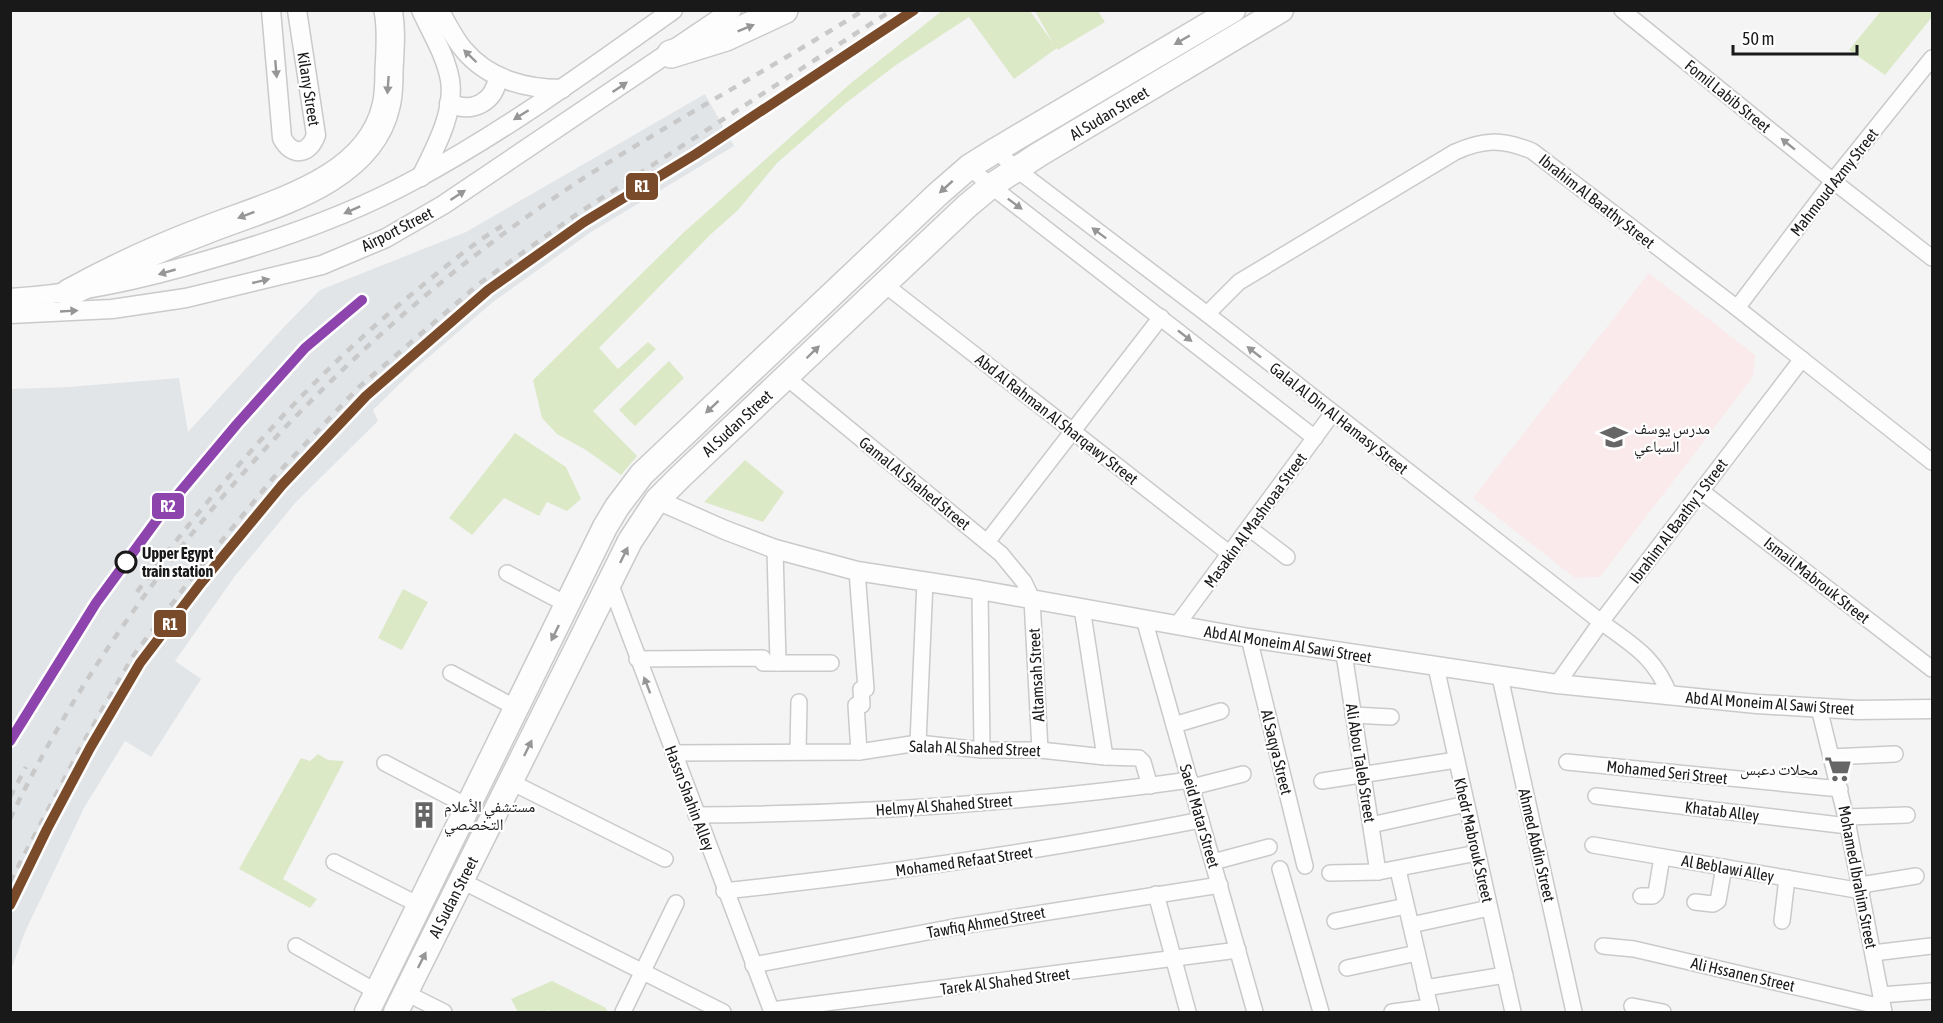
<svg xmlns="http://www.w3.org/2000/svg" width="1943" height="1023" font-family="'Asap Condensed','Noto Naskh Arabic',sans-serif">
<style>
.built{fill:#e2e5e8}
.education{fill:#faeaec}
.grass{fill:#dce9c7}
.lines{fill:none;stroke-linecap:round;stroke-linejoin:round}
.minor-casing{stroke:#cacaca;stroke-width:18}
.tertiary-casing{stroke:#cacaca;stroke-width:21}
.primary-casing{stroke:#cacaca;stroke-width:27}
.motorway-casing{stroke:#cacaca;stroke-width:30}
.minor{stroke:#fdfdfd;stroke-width:15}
.tertiary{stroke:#fdfdfd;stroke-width:18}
.primary{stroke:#fdfdfd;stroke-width:24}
.motorway{stroke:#fdfdfd;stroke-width:27}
.rail{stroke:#c9c9c9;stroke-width:4.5;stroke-dasharray:8 8;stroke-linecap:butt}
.rail-1-casing{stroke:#fff;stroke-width:15}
.rail-2-casing{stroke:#fff;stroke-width:15}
.rail-1{stroke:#7a4b2a;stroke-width:10}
.rail-2{stroke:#8e44ad;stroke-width:10}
.oneway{fill:#969696}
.stop-dot{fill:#fff;stroke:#191919;stroke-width:3}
.labels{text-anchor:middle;stroke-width:4.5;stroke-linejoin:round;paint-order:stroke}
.street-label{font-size:16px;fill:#191919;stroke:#fff}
.poi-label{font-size:16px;fill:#191919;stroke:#fff;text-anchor:start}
.stop-label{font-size:16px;font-weight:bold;fill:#191919;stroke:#fff;text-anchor:start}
.line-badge{stroke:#fff;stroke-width:2}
.badge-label{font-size:16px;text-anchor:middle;font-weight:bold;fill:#fff}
</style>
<rect width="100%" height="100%" fill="#f4f4f4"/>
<path class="built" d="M705,94L734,146L591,232L493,302L416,368L373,410L378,421L296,502L235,576L175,661L201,679L151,757L125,741L84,808L25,932L11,970V389L68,387L179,378L188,432L283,328L320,290L466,232Z"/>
<path class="education" d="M1649,273L1755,355L1753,377L1600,577L1575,578L1473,498Z"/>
<g class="grass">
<path d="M943,10L1030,11L1053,43L1035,11H1098L1105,22L1058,50L1057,48L1014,79L969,17L896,65L846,103L777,163L738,210L710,235L599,348L618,369L648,342L656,349L593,411L637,456L621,475L586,450L557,434L542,418L533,380L682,234L851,83Z"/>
<path d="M1881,11H1932V17L1885,75L1849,50Z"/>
<path d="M669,361L684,378L635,426L619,410Z"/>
<path d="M515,433L566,467L581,499L567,511L547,502L539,516L504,498L472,535L449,518Z"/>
<path d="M745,460L784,492L763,522L704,502Z"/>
<path d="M403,589L428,602L402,650L378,638Z"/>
<path d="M318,754L328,760L344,761L283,879L317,899L310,908L239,869L301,758L310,761Z"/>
<path d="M552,981L606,1008L607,1012H552L548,1010L546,1012H518L511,999Z"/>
</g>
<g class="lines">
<defs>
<g id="minor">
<path d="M1622,10L1833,181L1932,258"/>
<path d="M996,150L1016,169L1207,314L1601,622C1634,646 1655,657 1670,696"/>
<path d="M969,167L991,186L1315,438"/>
<path d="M884,284L1230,554"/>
<path d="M1737,308L1833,181L1932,58"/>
<path d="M1207,314L1239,282L1455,152C1484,139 1502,139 1532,151L1737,308L1932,462"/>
<path d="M786,377L1001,554L1024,582L1032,599L1040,750"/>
<path d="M1701,491L1932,669"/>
<path d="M1249,528L1287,557"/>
<path d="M987,542L1161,317"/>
<path d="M775,549L778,663"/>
<path d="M857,571L866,689H861L862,705H856L859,752"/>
<path d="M507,573L568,605"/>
<path d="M610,583L772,1012"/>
<path d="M980,590L982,750"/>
<path d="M1082,608L1105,757"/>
<path d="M1144,619L1255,1012"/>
<path d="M1177,625L1332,414"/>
<path d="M1249,638L1305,866"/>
<path d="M1344,654L1378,872"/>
<path d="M637,659L763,658V663H831"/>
<path d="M1436,667L1513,1012"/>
<path d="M451,673L518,709"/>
<path d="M1500,677L1574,1012"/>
<path d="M1557,684L1601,622L1802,359"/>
<path d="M1819,708L1848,826L1884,1012"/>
<path d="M1353,715L1391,717"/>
<path d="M1174,725L1221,711"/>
<path d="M918,743L925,581"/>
<path d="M798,751L799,702"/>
<path d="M673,753L859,752L918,743L982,750H1040L1105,757L1139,758L1143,762L1150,786"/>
<path d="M1831,757L1895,754"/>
<path d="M1567,762L1840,789"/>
<path d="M385,763L469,807"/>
<path d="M1322,781L1456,760"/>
<path d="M511,782L665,859"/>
<path d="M1192,787L1243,774"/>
<path d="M1596,796L1848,826"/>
<path d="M696,815C862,814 1026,803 1190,780"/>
<path d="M1846,817L1907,815"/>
<path d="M1371,825L1466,804"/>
<path d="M1593,845L1862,891"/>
<path d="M334,862L421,906"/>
<path d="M1213,862L1269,847"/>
<path d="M1280,869L1321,1012"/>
<path d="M1398,870L1431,1012"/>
<path d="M1330,873L1378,872L1477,853"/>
<path d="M462,881L723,1012"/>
<path d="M1861,885L1916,876"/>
<path d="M724,891C885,874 1043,851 1201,820"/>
<path d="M1156,894L1188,1012"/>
<path d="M1641,896H1653L1656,893L1662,857"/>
<path d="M1695,902L1713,904L1718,901L1724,867"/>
<path d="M1335,921L1406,906"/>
<path d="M1782,921L1787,878"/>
<path d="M1411,925L1489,908"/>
<path d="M296,946L377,992"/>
<path d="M1603,946L1634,949L1882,1007"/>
<path d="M1873,953L1931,946"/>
<path d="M753,965L954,927L1220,885"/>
<path d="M1347,968L1417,953"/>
<path d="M1425,988L1505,975"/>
<path d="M406,993L444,1012"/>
<path d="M1881,995L1932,991"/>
<path d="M1632,1006L1663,1012"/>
<path d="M771,1010L1238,950"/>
<path d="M623,1012L676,903"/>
<path d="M1392,1012L1430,1007"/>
</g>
<g id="tertiary">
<path d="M271,10L282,138C292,157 309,155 316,135L297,10"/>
<path d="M439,10C447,23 454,39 464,50C488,79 526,89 562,89"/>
<path d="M449,103C473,114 495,102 498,76"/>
<path d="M421,177C435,148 455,113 450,80C446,56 431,32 421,10"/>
<path d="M10,298C79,294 145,279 211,259C281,239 350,215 414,180C505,131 589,70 673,10"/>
<path d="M10,314L112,309L186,298L322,265L386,238L443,205L732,10"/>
<path d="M657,500L725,530L775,549L857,571L980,590L1249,638L1557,684L1757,704L1857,710L1932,709"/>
</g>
<g id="primary">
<path d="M367,1012L605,527L617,507L642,474L938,194L969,167L996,150L1233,10"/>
<path d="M396,1012L630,541L657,500L681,476L967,206L991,186L1038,155L1281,10"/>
</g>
<g id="motorway">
<path d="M671,54L726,37L784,10"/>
<path d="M69,293C113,269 158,248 206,230C269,205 369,182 386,106C389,95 389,81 389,70C390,50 392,30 388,10"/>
</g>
</defs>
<use href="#minor" class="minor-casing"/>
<use href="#tertiary" class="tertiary-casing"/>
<use href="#primary" class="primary-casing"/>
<use href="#motorway" class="motorway-casing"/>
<use href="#minor" class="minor"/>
<use href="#tertiary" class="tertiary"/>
<use href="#primary" class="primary"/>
<use href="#motorway" class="motorway"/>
<g class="rail">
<path d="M137,592C220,481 310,377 418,289C445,267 472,244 502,226"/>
<path d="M10,741L96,603L159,517L237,424L305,348L362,300"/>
<path d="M10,797L26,767"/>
<path d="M10,819C131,565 354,325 590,174C680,117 773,67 864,10"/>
<path d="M10,882L83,743L133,656L193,576L274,477L359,387L480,283L577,214L892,10"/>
</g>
<defs>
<path id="rail-1" d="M10,905L47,829L90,748L140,663L201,583L282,485L366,396L488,290L584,222L696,154L914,10"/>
<path id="rail-2" d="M10,741L96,603L159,517L237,424L305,348L362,300"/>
</defs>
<use href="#rail-1" class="rail-1-casing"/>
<use href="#rail-2" class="rail-2-casing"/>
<use href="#rail-1" class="rail-1"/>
<use href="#rail-2" class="rail-2"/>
</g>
<defs><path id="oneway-solid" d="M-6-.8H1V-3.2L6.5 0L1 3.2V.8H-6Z" transform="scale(1.5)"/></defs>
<g class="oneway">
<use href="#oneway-solid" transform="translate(746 28) rotate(-22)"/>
<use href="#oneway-solid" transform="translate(1182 40) rotate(150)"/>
<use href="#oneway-solid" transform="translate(470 56) rotate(-136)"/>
<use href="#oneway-solid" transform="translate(276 69) rotate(85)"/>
<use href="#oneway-solid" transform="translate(388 85) rotate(94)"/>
<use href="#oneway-solid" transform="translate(620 87) rotate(-34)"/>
<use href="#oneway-solid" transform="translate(521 115) rotate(148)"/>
<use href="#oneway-solid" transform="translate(1788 144) rotate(-141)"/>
<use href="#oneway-solid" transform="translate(946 187) rotate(138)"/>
<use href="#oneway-solid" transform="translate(458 195) rotate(-33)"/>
<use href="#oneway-solid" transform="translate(1015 204) rotate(37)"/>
<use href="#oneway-solid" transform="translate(352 210) rotate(156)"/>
<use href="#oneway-solid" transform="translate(246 215) rotate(159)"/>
<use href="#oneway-solid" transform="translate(1099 233) rotate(-143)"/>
<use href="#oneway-solid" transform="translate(167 272) rotate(164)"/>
<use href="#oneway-solid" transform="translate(261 281) rotate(-13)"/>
<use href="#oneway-solid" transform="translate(69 311) rotate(-3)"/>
<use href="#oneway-solid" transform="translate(1185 336) rotate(38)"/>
<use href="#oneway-solid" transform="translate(813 352) rotate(-44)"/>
<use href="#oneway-solid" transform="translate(1254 352) rotate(-142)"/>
<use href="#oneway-solid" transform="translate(712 407) rotate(137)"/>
<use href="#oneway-solid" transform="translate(624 555) rotate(-64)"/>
<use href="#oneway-solid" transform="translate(555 633) rotate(116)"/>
<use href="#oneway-solid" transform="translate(647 685) rotate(-111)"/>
<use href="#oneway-solid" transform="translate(528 748) rotate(-64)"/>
<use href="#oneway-solid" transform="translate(422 960) rotate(-63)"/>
</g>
<defs>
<symbol id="school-bare" viewBox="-9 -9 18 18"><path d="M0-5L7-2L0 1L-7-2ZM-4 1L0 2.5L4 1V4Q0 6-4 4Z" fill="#666" stroke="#fff" stroke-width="2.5" paint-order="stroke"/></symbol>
<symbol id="supermarket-bare" viewBox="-9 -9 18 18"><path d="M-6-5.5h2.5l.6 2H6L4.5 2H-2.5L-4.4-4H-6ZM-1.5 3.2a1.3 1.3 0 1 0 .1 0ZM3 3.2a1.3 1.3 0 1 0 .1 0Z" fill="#666" stroke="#fff" stroke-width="2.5" paint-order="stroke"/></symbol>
<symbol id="building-bare" viewBox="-9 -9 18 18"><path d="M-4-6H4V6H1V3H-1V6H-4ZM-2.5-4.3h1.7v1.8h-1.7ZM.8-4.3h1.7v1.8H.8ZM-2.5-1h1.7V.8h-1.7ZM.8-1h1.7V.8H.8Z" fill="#666" stroke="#fff" stroke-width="2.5" paint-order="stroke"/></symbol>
</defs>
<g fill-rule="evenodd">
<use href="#school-bare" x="1595" y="418" width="38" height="38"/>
<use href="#supermarket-bare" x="1819" y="750" width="38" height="38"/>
<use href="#building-bare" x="405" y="796" width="38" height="38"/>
</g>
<circle class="stop-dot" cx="126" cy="562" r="10"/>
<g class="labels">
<g class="street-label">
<text transform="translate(309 89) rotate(81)" y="6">Kilany Street</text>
<text transform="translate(1728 96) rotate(39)" y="6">Fomil Labib Street</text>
<text transform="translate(1109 113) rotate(-31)" y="6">Al Sudan Street</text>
<text transform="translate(1834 182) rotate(-52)" y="6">Mahmoud Azmy Street</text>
<text transform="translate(1597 201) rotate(38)" y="6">Ibrahim Al Baathy Street</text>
<text transform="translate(397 229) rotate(-27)" y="6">Airport Street</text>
<text transform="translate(1339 418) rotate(38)" y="6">Galal Al Din Al Hamasy Street</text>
<text transform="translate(1057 419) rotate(38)" y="6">Abd Al Rahman Al Sharqawy Street</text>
<text transform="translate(737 423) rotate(-43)" y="6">Al Sudan Street</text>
<text transform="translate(915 483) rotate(39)" y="6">Gamal Al Shahed Street</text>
<text transform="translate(1255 520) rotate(-54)" y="6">Masakin Al Mashroaa Street</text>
<text transform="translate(1678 521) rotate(-53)" y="6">Ibrahim Al Baathy 1 Street</text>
<text transform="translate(1817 580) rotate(38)" y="6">Ismail Mabrouk Street</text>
<text transform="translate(1288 644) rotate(9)" y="6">Abd Al Moneim Al Sawi Street</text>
<text transform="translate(1036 675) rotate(-93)" y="6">Altamsah Street</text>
<text transform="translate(1770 703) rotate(4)" y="6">Abd Al Moneim Al Sawi Street</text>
<text transform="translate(975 748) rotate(2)" y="6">Salah Al Shahed Street</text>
<text transform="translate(1277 752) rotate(76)" y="6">Al Saqya Street</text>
<text transform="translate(1361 763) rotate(81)" y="6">Ali Abou Taleb Street</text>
<text transform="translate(1667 772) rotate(6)" y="6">Mohamed Seri Street</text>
<text transform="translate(690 798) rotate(69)" y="6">Hassn Shahin Alley</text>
<text transform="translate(944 805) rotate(-4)" y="6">Helmy Al Shahed Street</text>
<text transform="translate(1722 811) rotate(7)" y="6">Khatab Alley</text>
<text transform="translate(1200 816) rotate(74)" y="6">Saeid Matar Street</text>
<text transform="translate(1474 840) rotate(77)" y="6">Khedr Mabrouk Street</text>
<text transform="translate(1537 845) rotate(77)" y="6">Ahmed Abdin Street</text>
<text transform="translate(964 861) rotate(-8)" y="6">Mohamed Refaat Street</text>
<text transform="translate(1728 868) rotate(10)" y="6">Al Beblawi Alley</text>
<text transform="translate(1858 877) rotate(79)" y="6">Mohamed Ibrahim Street</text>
<text transform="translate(453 897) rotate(-63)" y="6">Al Sudan Street</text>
<text transform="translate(986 922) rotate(-10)" y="6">Tawfiq Ahmed Street</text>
<text transform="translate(1743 974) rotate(13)" y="6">Ali Hssanen Street</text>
<text transform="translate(1005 981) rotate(-7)" y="6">Tarek Al Shahed Street</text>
</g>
<g class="poi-label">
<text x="1634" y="434">مدرس يوسف<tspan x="1634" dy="18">السباعي</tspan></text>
<text x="1818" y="775" text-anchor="end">محلات دعبس</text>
<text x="444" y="812">مستشفي الأعلام<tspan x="444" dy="18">التخصصي</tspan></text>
</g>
<g class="stop-label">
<text x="142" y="559">Upper Egypt<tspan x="142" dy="18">train station</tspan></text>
</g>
</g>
<g class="line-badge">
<rect x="625" y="172" width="34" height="29" rx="6" fill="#7a4b2a"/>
<rect x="151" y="492" width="34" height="28" rx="6" fill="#8e44ad"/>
<rect x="153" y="609" width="34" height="29" rx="6" fill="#7a4b2a"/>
</g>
<g class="badge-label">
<text x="642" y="192">R1</text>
<text x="168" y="512">R2</text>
<text x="170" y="630">R1</text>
</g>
<rect width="1943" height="1023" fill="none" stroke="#191919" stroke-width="24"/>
<path d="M1733 45v9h124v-9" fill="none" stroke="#191919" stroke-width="3"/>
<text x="1742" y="45" font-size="18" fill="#191919" stroke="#ffffff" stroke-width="4.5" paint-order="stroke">50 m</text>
</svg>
